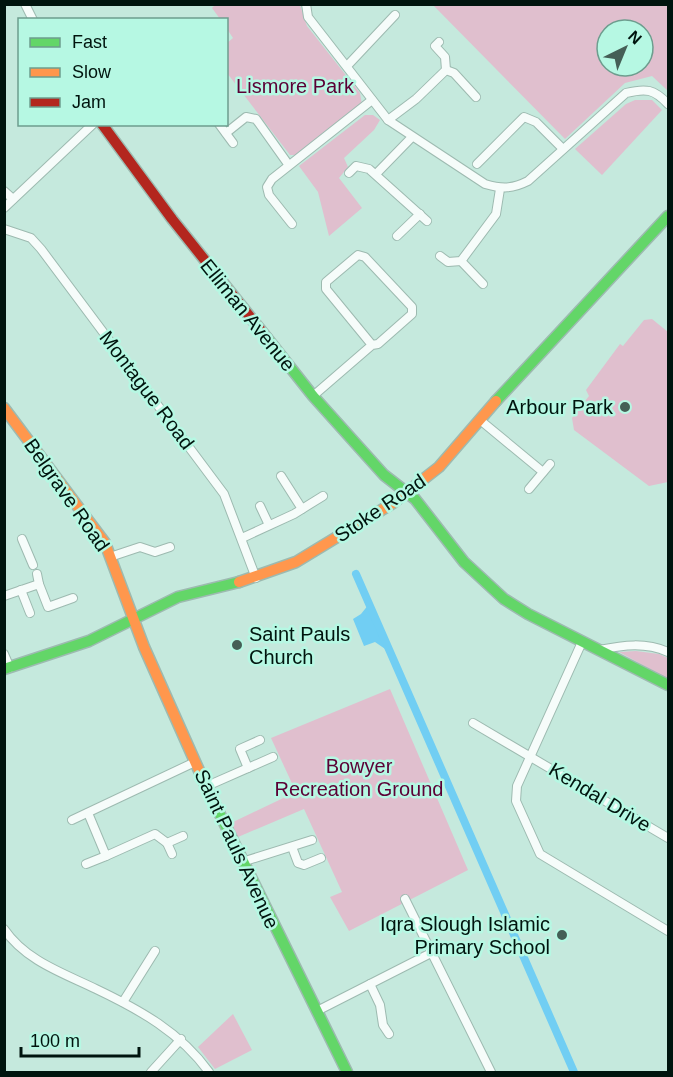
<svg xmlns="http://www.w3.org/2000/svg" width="673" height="1077" font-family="Helvetica,sans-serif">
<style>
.green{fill:#e0bfce;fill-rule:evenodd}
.water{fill:#71cef3}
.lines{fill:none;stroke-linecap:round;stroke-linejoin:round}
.canal{stroke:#71cef3;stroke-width:8}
.street-casing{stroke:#9dbab0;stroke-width:10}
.fast-casing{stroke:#9dbab0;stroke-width:13}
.slow-casing{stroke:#9dbab0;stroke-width:13}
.jam-casing{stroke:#9dbab0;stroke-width:13}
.street{stroke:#f6fcfa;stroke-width:8}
.fast{stroke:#63d668;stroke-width:10}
.slow{stroke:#ff974d;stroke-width:10}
.jam{stroke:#b3261e;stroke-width:10}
.poi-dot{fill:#455f56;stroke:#b6f8e3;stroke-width:2}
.labels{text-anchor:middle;stroke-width:5;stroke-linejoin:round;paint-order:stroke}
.park-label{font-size:20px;fill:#5b0035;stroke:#b6f8e3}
.street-label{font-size:20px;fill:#00140e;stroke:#b6f8e3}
.poi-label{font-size:20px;fill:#00140e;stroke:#b6f8e3;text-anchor:end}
</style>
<rect width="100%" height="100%" fill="#c5e9dd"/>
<g class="green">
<path d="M216,4L300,5L307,26L360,93L362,105L297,155H290L227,73V43L233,38L227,29L226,20L220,19L212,8Z"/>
<path d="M433,5H668V91L652,76L625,83L565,139ZM607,30H643V66H607Z"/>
<path d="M635,100H652L662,110L602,175L575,149L626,104Z"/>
<path d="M365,115H373L380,120L374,130L344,158L348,167L339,178L362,208L329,236L318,192L299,166Z"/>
<path d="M652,319L668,332V482L649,486L574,430L572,418L589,396L586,390L620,344L623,346L644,320Z"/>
<path d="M636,651L659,654L668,658V679L619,652Z"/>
<path d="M390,689L468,870L349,931L330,897L342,892L304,809L238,837L231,823L296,792L271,738Z"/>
<path d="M233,1014L252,1050L215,1069L198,1047Z"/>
</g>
<path class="water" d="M369,604L391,653L375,642L364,646L353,619L361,614Z"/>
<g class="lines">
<path class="canal" d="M356,574L574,1072"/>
<defs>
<g id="street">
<path d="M25,4L33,20"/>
<path d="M306,4L308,17L388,120L485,184C502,189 512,189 528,181L626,93C646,88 654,89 668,104"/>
<path d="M347,66L395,15"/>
<path d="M446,70L454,73L476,97"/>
<path d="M388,120L416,99L446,70L445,57L435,46L439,42"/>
<path d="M219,124L233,143"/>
<path d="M226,133L246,117L256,119L288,164"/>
<path d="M477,164L524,117L536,122L563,149"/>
<path d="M349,173L356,166L369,169L427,221"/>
<path d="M376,174L412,137"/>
<path d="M4,191L13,199"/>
<path d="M4,208L93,124"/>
<path d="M292,224L269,195L267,187L272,179L372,100"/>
<path d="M4,229L31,238L41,249L224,494L256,578"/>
<path d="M397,236L420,214"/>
<path d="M440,256L448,262L461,261L496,214L500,189"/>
<path d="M461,261L483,284"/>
<path d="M313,396L372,345L378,344L412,314V307L365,257L358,255L326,282V289L372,345"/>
<path d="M480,420L543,472"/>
<path d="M281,476L302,509"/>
<path d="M529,489L550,464"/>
<path d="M260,506L269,525"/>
<path d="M242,538L294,514L323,496"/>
<path d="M22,539L33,565"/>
<path d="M110,557L140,547L155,552L170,547"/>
<path d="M37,574L39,584"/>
<path d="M21,590L30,613"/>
<path d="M4,596L39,584L48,607L73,598"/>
<path d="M582,642L517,786L516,801L540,854L668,931"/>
<path d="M599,650C624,645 645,642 668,652"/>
<path d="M4,654L10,668"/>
<path d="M473,723L668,838"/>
<path d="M248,768L240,749L260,740"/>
<path d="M207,786L273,757"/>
<path d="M88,813L106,856L155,834L167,843L183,836"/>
<path d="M72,820L195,762"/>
<path d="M167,843L172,854"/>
<path d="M292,847L298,863L304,865L321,858"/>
<path d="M242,862L312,840"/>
<path d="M86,864L106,856"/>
<path d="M405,899L491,1072"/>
<path d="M4,929C26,961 63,973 96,989C140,1010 180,1032 209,1072"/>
<path d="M370,984L380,1005L383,1025L389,1034"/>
<path d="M123,1002L155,951"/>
<path d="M317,1011L433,952"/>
<path d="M151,1072L181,1039"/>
</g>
<g id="fast">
<path d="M267,338L313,396L384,475L415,499L464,562L504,599L528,614L668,685"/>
<path d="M496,401L668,216"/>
<path d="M4,669L89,641L178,597L239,582"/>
<path d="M205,784L347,1072"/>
</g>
<g id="slow">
<path d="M4,408L105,543L144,647L205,784"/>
<path d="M239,582L296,562L393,503L439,467L496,401"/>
</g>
<path id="jam" d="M102,124L172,219L267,338"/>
</defs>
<use href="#street" class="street-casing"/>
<use href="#fast" class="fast-casing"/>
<use href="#slow" class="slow-casing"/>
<use href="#jam" class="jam-casing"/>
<use href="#street" class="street"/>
<use href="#fast" class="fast"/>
<use href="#slow" class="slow"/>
<use href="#jam" class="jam"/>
</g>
<g class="poi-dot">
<circle cx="625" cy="407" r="6"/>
<circle cx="237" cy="645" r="6"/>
<circle cx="562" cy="935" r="6"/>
</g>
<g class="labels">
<g class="park-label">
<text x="295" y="93">Lismore Park</text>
<text x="359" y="773">Bowyer<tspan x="359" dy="23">Recreation Ground</tspan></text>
</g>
<g class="street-label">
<text transform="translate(248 315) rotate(51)" y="7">Elliman Avenue</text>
<text transform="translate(147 390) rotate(53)" y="7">Montague Road</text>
<text transform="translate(67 495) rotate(55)" y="7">Belgrave Road</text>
<text transform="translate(380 508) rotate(-34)" y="7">Stoke Road</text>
<text transform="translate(600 797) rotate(31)" y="7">Kendal Drive</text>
<text transform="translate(237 849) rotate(65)" y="7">Saint Pauls Avenue</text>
</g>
<g class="poi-label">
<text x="613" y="414">Arbour Park</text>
<text x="249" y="641" text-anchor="start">Saint Pauls<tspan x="249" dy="23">Church</tspan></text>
<text x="550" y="931">Iqra Slough Islamic<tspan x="550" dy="23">Primary School</tspan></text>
</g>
</g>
<rect width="673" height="1077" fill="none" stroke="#00140e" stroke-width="12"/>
<rect x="18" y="18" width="210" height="108" fill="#b6f8e3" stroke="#6d9d8e" stroke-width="1.5"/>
<rect x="30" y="38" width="30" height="9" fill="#63d668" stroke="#6d9d8e" stroke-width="1.5"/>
<text x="72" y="48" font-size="18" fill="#00140e">Fast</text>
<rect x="30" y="68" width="30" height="9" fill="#ff974d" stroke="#6d9d8e" stroke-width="1.5"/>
<text x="72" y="78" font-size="18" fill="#00140e">Slow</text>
<rect x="30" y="98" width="30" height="9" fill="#b3261e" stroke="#6d9d8e" stroke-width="1.5"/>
<text x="72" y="108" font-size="18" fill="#00140e">Jam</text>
<g transform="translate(625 48) rotate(43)"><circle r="28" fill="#b6f8e3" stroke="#6d9d8e" stroke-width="1.5"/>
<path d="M0-4.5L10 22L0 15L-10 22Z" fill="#455f56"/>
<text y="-9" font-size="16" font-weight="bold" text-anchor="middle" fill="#00140e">N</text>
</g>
<path d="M21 1047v9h118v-9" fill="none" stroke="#00140e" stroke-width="3"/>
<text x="30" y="1047" font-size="18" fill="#00140e" stroke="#b6f8e3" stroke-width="4.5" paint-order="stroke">100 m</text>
</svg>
